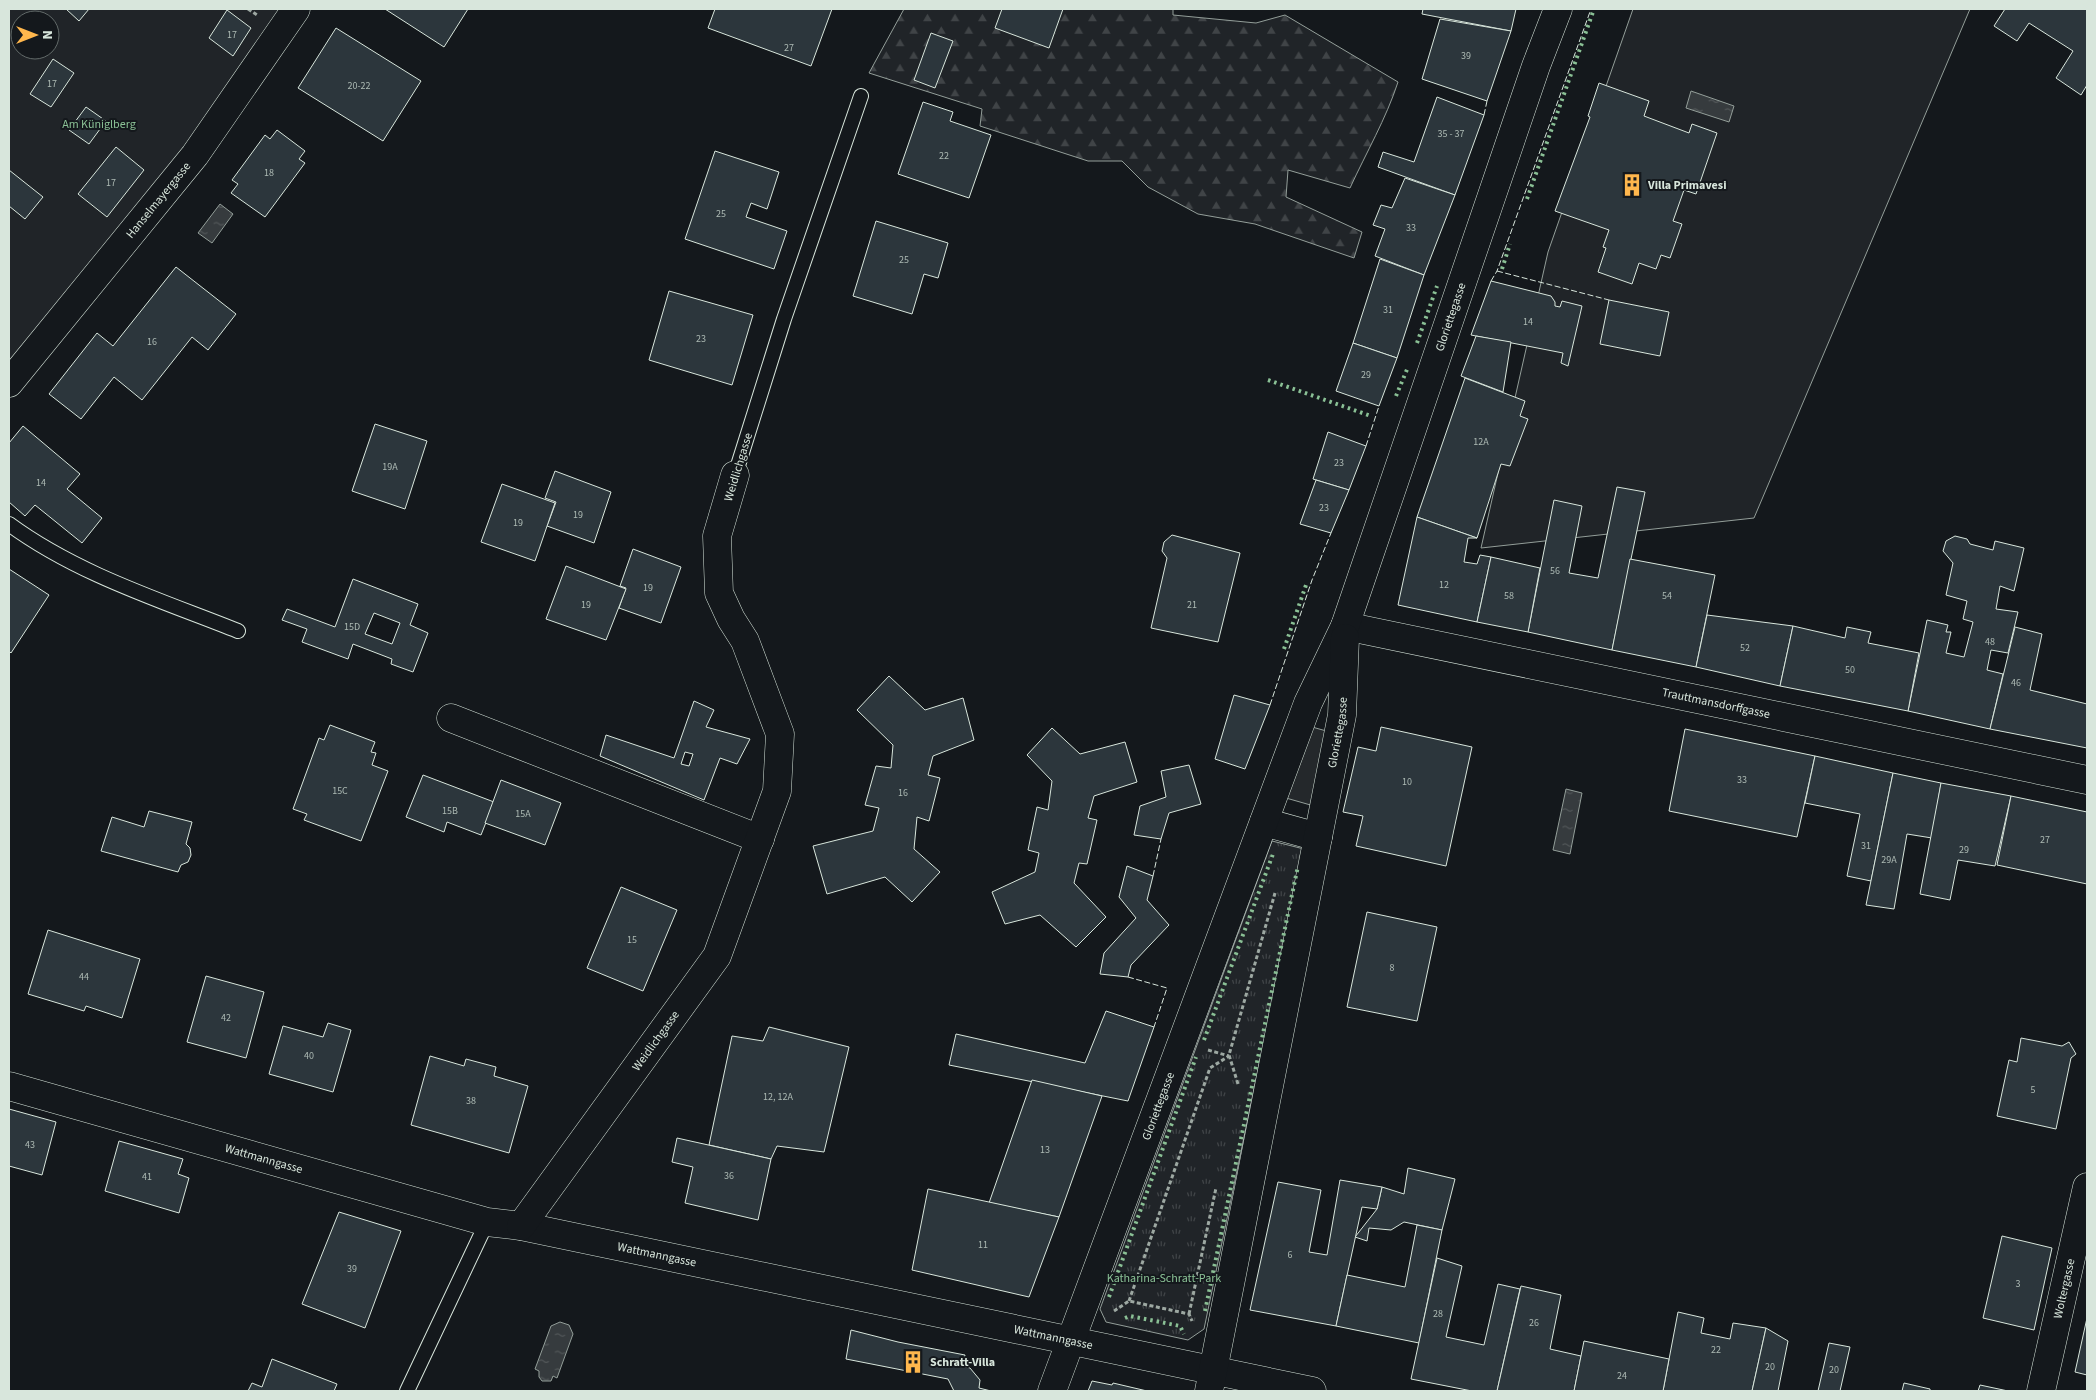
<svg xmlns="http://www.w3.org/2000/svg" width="2096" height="1400" font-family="'Source Sans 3',sans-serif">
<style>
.green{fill:#202428;stroke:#939e99;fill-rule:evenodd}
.forest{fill:url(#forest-firs);stroke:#939e99}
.park{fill:url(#park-tufts);stroke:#939e99}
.parking{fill:#24282b;stroke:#939e99}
.water{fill:url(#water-ripples);stroke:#939e99}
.building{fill:#2c363c;stroke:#d8e6dc;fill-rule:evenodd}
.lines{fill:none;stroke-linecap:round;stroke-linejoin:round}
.lane-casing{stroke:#d8e6dc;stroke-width:16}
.street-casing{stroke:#d8e6dc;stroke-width:29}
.path{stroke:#9da8a2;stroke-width:3;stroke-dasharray:4 2.5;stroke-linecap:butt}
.lane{stroke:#14181c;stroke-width:14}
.street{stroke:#14181c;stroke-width:28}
.hedge{stroke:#8ac095;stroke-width:4;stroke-dasharray:2.5 4;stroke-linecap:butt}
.fence{stroke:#d8e6dc;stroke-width:1;stroke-dasharray:6 2.5;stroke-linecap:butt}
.labels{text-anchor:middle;stroke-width:4;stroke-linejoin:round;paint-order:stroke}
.number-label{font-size:10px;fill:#adbab4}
.park-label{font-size:12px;fill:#8ac095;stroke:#14181c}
.poi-label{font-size:12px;font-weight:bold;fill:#d8e6dc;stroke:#14181c;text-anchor:start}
.street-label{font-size:12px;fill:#d8e6dc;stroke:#14181c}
</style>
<defs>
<pattern id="forest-firs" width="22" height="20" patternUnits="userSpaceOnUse" patternTransform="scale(1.25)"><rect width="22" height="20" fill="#202428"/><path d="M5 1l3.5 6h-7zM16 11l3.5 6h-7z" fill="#404447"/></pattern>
<pattern id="park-tufts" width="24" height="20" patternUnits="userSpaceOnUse" patternTransform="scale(1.25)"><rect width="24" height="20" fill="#202428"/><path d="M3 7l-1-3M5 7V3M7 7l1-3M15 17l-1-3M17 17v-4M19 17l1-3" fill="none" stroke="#404447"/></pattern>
<pattern id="water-ripples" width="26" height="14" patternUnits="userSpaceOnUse" patternTransform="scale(1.25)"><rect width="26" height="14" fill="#363b3e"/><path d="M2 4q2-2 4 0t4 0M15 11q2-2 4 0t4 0" fill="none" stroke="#525759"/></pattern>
</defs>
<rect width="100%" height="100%" fill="#14181c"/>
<g class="green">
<path d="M9,9H290L192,152L9,372ZM20,20H50V50H20Z"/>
<path d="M1633,9H1970L1754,518L1481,548L1548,252Z"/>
</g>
<path class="forest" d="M904,9H1173V15L1256,23L1285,15L1398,82C1386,119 1366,153 1350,188L1288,170L1286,197L1362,232L1354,258L1255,224L1198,214L1148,187L1122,161H1088L980,126L982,109L869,73Z"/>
<path class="park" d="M1272,841L1304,849L1204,1329L1188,1340L1106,1322L1100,1309Z"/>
<path class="parking" d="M1312,727L1330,732L1314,806L1286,798Z"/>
<g class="water">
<path d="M1691,91L1734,106L1729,122L1686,108Z"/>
<path d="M220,204L233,214L212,243L198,233Z"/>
<path d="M1566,789L1582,793L1570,854L1553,850Z"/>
<path d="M560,1322L569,1325L573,1334L557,1378L553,1376L551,1381H542L539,1377V1371L535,1369L551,1326Z"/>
</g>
<g class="building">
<path d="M66,9H89L79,21Z"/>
<path d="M385,9H468L444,47Z"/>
<path d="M715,9H832L811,66L708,28Z"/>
<path d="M1002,9H1063L1049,48L995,28Z"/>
<path d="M1423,9H1516L1511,31L1422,14Z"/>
<path d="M2005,9H2087V85L2081,95L2056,78L2073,51L2029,23L2017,41L1994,26Z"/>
<path d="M227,10L251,28L233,56L209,38Z"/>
<path d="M1440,19L1511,31L1487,101L1422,79Z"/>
<path d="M336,28L421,81L383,141L298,88Z"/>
<path d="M931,33L953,41L935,88L914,80Z"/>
<path d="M53,59L74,73L51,107L30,94Z"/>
<path d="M1599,83L1649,101L1644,116L1689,133L1692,124L1717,133L1696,194L1684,190L1673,221L1682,224L1670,258L1661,255L1656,269L1639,263L1632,284L1598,272L1606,248L1603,247L1609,230L1555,211L1590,117L1588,116Z"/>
<path d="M1437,97L1484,115L1455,195L1378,167L1383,152L1414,162Z"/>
<path d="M923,102L953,112L950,121L991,135L969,198L898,174Z"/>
<path d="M86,107L106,121L89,144L69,130Z"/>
<path d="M277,130L305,151L299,159L305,163L265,217L231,193L238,184L232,180L265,135L270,139Z"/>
<path d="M116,147L144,170L107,217L78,194Z"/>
<path d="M715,151L779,172L767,209L751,203L746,217L787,231L774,269L685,239Z"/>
<path d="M9,170L43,197L25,219L9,206Z"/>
<path d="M1405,178L1455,195L1424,275L1375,256L1385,229L1373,225L1381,205L1392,208Z"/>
<path d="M876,221L948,243L938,278L924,274L912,314L853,296Z"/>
<path d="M1380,259L1424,275L1397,358L1353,343Z"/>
<path d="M176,267L236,314L208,350L192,337L142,400L114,377L81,419L49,394L97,333L113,346Z"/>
<path d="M1491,281L1551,296L1555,302V306L1560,307L1562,301L1582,306L1568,366L1561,363L1563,353L1471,335Z"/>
<path d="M669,291L753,315L732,385L649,360Z"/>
<path d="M1609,300L1669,312L1660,356L1600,344Z"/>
<path d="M1476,336L1511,342L1503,392L1461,376Z"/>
<path d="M1353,343L1397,358L1379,406L1336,391Z"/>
<path d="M1465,378L1525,401L1520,416L1528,419L1510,466L1501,464L1477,538L1417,517Z"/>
<path d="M375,424L427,441L405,509L352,491Z"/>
<path d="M23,426L80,474L67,489L102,518L82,543L35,505L25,516L9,502V443Z"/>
<path d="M1328,432L1366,446L1349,490L1313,479Z"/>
<path d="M555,471L611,492L594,543L547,526L556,502L545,498Z"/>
<path d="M1316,480L1349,490L1331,533L1300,524Z"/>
<path d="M502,484L555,503L535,561L481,542Z"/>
<path d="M1617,487L1645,492L1612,650L1528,632L1554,500L1582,506L1569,573L1598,578Z"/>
<path d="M1417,517L1477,538H1468L1464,562L1477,564L1480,555L1491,557L1477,622L1398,605Z"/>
<path d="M1172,535L1240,553L1218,642L1151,628L1167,558L1162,551L1164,542Z"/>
<path d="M1955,536L1967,539L1970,544L1993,550L1995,541L2024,548L2014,591L2000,586L1996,609L2018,612L2008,653L1991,650L1987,670L2003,674L1990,729L1908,711L1927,620L1948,625L1946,632H1951L1946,653L1964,657L1973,622L1963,619L1967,601L1946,595L1953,563L1943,551L1946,541Z"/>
<path d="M633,549L681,567L661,623L619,608L626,588L620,586Z"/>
<path d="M1491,557L1540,568L1528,632L1477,622Z"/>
<path d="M1630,559L1715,575L1696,667L1612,650Z"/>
<path d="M566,566L626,589L606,640L546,619Z"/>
<path d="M9,569L49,595L11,653L9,651Z"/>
<path d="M353,579L418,604L410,625L428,633L413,672L391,664L392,659L353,644L348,659L302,642L307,629L282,620L287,609L335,627ZM374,613L400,623L392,644L365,634Z"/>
<path d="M1707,615L1793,626L1780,686L1696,667Z"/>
<path d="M1793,626L1845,638L1847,627L1871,632L1868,643L1919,653L1908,711L1780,686Z"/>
<path d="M2015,627L2042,634L2030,690L2087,704V748L1990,729Z"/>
<path d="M889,676L925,710L963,698L974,740L933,756L928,775L940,778L929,821L917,817L914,849L940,872L912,902L885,877L827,894L813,846L873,831L879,808L865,805L876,766L891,768L893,745L857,710Z"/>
<path d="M1234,695L1270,705L1245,769L1215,759Z"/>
<path d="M694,701L714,710L706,727L750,739L737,764L720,758L704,800L600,756L606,735L674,758ZM685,752L693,754L689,766L681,764Z"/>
<path d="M330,725L375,742L371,752L376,753L372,765L388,771L361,841L304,820L307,814L293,809L319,738L324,740Z"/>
<path d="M1381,727L1472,747L1446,866L1356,846L1363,816L1343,812L1358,747L1376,751Z"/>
<path d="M1052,728L1080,754L1125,742L1137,782L1094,796L1088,818L1097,820L1087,864L1079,863L1074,883L1106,917L1076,947L1040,915L1005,924L992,892L1035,872L1039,853L1028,850L1037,807L1048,810L1052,781L1027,755Z"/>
<path d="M1685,729L1815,756L1797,837L1669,811Z"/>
<path d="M1815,756L1893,773L1871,881L1847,876L1860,814L1805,803Z"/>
<path d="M1189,765L1201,804L1169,813L1161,839L1134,835L1140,806L1166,797L1161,771Z"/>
<path d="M1893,773L1941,783L1932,838L1907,834L1894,909L1866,905Z"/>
<path d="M423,775L494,802L481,835L447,822L444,832L406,817Z"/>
<path d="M501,780L561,803L545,845L485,823Z"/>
<path d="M1941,783L2011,796L1995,866L1958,860L1950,900L1920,894Z"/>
<path d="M2011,796L2087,812V884L1997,865Z"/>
<path d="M149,811L192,822L186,844L190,848L191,855L188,862L181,865L178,872L101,851L112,817L144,827Z"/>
<path d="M1127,866L1153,876L1147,900L1169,925L1131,965L1128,977L1100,974L1104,953L1136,918L1119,897Z"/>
<path d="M621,887L677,910L643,991L587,968Z"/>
<path d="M1367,912L1437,927L1417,1021L1347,1007Z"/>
<path d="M48,930L140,959L122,1018L86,1006L84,1011L28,994Z"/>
<path d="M206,976L264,992L246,1058L187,1042Z"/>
<path d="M1106,1011L1154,1027L1128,1101L949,1065L956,1034L1085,1063Z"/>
<path d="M328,1023L351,1030L333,1092L269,1074L283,1026L323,1037Z"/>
<path d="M769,1027L849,1047L824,1152L777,1146L771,1159L709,1145L732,1036L763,1041Z"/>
<path d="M2021,1038L2062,1046L2069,1042L2076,1054L2071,1058L2056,1129L1997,1116L2009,1060L2017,1062Z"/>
<path d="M430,1056L464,1066L466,1059L496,1067L494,1076L528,1086L509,1153L411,1125Z"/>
<path d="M1032,1080L1102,1096L1059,1217L989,1203Z"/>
<path d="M9,1109L56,1122L42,1175L9,1166Z"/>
<path d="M677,1138L771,1159L758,1220L685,1203L693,1167L672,1162Z"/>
<path d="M119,1141L183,1159L178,1174L189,1178L179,1213L105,1191Z"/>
<path d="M1408,1168L1455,1179L1442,1230L1404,1222L1391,1230L1369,1228L1367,1241L1355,1237L1377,1209L1382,1187L1404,1194Z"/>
<path d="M1340,1180L1382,1187L1377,1209L1362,1207L1336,1326L1250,1310L1278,1182L1321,1190L1309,1252L1327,1255Z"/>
<path d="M928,1189L1059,1217L1029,1297L912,1270Z"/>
<path d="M339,1212L401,1231L365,1328L302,1304Z"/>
<path d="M1417,1225L1442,1230L1419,1343L1336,1326L1347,1275L1405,1287Z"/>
<path d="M2002,1236L2052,1248L2034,1330L1983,1318Z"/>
<path d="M1437,1258L1462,1266L1446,1337L1484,1345L1498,1284L1520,1289L1497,1391H1472L1411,1379Z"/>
<path d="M1521,1286L1561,1295L1550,1349L1581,1356L1574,1391H1497Z"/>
<path d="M1678,1312L1704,1318L1701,1333L1730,1339L1733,1323L1766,1328L1752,1391H1663Z"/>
<path d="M2087,1318V1375L2075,1372Z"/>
<path d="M1766,1328L1788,1341L1778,1391H1752Z"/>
<path d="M851,1330L898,1342L965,1355L963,1366L970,1368L980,1380L979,1388L991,1391H954L948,1379L846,1359Z"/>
<path d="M1584,1341L1669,1359L1663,1391H1574Z"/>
<path d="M1829,1343L1850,1347L1840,1391H1818Z"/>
<path d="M272,1359L337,1384L334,1391H248L252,1383L262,1387Z"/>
<path d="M1092,1381L1112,1385L1113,1383L1147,1391H1088Z"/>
<path d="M1904,1383L1930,1389V1391H1902Z"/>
<path d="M1980,1385L2008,1391H1978Z"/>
</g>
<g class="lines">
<defs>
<g id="lane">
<path d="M735,475L784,319L861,96"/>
<path d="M9,524C77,574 160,600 238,631"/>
<path d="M407,1391L487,1222"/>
</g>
<g id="street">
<path id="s1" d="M9,383L195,155L296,9"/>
<path id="s2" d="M1345,626L2087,780"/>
<path d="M451,718L760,839"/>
<path d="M1264,822L1318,837"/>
<path id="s3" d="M9,1086L487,1222L521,1226L1312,1391"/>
<path id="s4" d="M521,1226L717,956L777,791L780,734L745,641L731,619L719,593L717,536L735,475"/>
<path id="s5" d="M1052,1391L1308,703L1345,626L1536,66L1558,9"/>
<path id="s6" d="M1209,1391L1342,715L1345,638"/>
<path id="s7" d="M2041,1391L2087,1187"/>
</g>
</defs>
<use href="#lane" class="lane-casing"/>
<use href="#street" class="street-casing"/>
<g class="path">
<path d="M248,9L257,15"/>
<path d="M1208,1050L1229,1056"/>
<path d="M1238,1084L1229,1055L1275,893"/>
<path d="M1129,1301L1210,1068L1229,1056"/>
<path d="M1114,1311L1129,1301L1189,1314L1192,1321"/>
<path d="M1189,1314L1216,1188"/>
</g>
<use href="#lane" class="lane"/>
<use href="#street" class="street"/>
<g class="hedge">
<path d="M1527,199L1594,9"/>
<path d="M1502,269L1510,244"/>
<path d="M1417,343L1437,286"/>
<path d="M1268,380L1371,416"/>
<path d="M1396,396L1408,367"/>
<path d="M1284,649L1306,585"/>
<path d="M1204,1040L1273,854"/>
<path d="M1109,1297L1196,1057"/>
<path d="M1205,1311L1298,866"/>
<path d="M1125,1318L1130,1316L1180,1326L1184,1334"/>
</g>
<g class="fence">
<path d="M1484,115L1487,101"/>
<path d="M1497,271L1609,300"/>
<path d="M1491,281L1497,271L1591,9"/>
<path d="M1366,446L1379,406"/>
<path d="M1270,705L1312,580L1331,533"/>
<path d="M1153,876L1161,839"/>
<path d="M1128,977L1167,988L1154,1027"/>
</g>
</g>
<defs>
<symbol id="building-bare" viewBox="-9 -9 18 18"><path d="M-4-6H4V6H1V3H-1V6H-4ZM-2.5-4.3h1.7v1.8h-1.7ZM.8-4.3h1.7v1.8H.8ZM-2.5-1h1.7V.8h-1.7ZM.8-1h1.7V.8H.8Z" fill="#ffb74d" stroke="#14181c" stroke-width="2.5" paint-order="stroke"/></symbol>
</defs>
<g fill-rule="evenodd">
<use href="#building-bare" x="1616" y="169" width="32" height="32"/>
<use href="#building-bare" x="897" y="1346" width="32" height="32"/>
</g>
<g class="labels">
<g class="number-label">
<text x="232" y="38">17</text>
<text x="789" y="51">27</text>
<text x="1466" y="59">39</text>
<text x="52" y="87">17</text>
<text x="359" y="89">20-22</text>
<text x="1451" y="137">35 - 37</text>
<text x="944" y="159">22</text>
<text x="269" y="176">18</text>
<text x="111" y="186">17</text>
<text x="721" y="217">25</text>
<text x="1411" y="231">33</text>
<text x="904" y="263">25</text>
<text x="1388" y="313">31</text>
<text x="1528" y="325">14</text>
<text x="701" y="342">23</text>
<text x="152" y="345">16</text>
<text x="1366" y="378">29</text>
<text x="1481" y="445">12A</text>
<text x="1339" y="466">23</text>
<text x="390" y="470">19A</text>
<text x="41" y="486">14</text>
<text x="1324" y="511">23</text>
<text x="578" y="518">19</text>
<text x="518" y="526">19</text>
<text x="1555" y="574">56</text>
<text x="1444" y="588">12</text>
<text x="648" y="591">19</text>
<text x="1509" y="599">58</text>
<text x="1667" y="599">54</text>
<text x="586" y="608">19</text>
<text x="1192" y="608">21</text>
<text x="352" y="630">15D</text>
<text x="1990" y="645">48</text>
<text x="1745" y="651">52</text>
<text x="1850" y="673">50</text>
<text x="2016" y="686">46</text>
<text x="1742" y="783">33</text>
<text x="1407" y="785">10</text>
<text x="340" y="794">15C</text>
<text x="903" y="796">16</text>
<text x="450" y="814">15B</text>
<text x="523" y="817">15A</text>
<text x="2045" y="843">27</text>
<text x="1866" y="849">31</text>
<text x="1964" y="853">29</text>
<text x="1889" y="863">29A</text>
<text x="632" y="943">15</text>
<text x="1392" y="971">8</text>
<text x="84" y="980">44</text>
<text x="226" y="1021">42</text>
<text x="309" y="1059">40</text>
<text x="2033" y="1093">5</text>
<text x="778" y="1100">12, 12A</text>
<text x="471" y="1104">38</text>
<text x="30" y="1148">43</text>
<text x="1045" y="1153">13</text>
<text x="729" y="1179">36</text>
<text x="147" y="1180">41</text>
<text x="983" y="1248">11</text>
<text x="1290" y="1258">6</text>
<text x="352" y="1272">39</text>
<text x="2018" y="1287">3</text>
<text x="1438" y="1317">28</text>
<text x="1534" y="1326">26</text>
<text x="1716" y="1353">22</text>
<text x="1770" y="1370">20</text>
<text x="1834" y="1373">20</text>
<text x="1622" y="1379">24</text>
</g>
<g class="park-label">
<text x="99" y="128">Am Küniglberg</text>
<text x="1164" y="1282">Katharina-Schratt-Park</text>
</g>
<g class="poi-label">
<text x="1648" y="189">Villa Primavesi</text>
<text x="930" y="1366">Schratt-Villa</text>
</g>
<g class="street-label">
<text dy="4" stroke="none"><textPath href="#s1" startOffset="236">Hanselmayergasse</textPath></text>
<text dy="4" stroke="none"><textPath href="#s5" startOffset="1146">Gloriettegasse</textPath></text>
<text transform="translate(738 467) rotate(-73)" y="4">Weidlichgasse</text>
<text dy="4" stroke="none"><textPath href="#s2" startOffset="379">Trauttmansdorffgasse</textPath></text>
<text dy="4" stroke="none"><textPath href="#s6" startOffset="671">Gloriettegasse</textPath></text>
<text dy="4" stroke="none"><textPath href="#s4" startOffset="229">Weidlichgasse</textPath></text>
<text dy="4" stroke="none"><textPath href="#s5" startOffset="304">Gloriettegasse</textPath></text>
<text dy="4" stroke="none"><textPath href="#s3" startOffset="265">Wattmanngasse</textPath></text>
<text dy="4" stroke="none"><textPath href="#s3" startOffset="670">Wattmanngasse</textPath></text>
<text dy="4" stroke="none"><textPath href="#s7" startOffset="105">Woltergasse</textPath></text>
<text dy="4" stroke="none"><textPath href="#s3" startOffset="1075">Wattmanngasse</textPath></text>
</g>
</g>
<rect width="2096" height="1400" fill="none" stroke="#d8e6dc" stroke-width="20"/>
<g transform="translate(35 35) rotate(90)"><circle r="24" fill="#14181c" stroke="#626a69"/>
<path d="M0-4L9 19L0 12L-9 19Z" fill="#ffb74d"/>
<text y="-8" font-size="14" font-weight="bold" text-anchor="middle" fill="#d8e6dc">N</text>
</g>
</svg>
